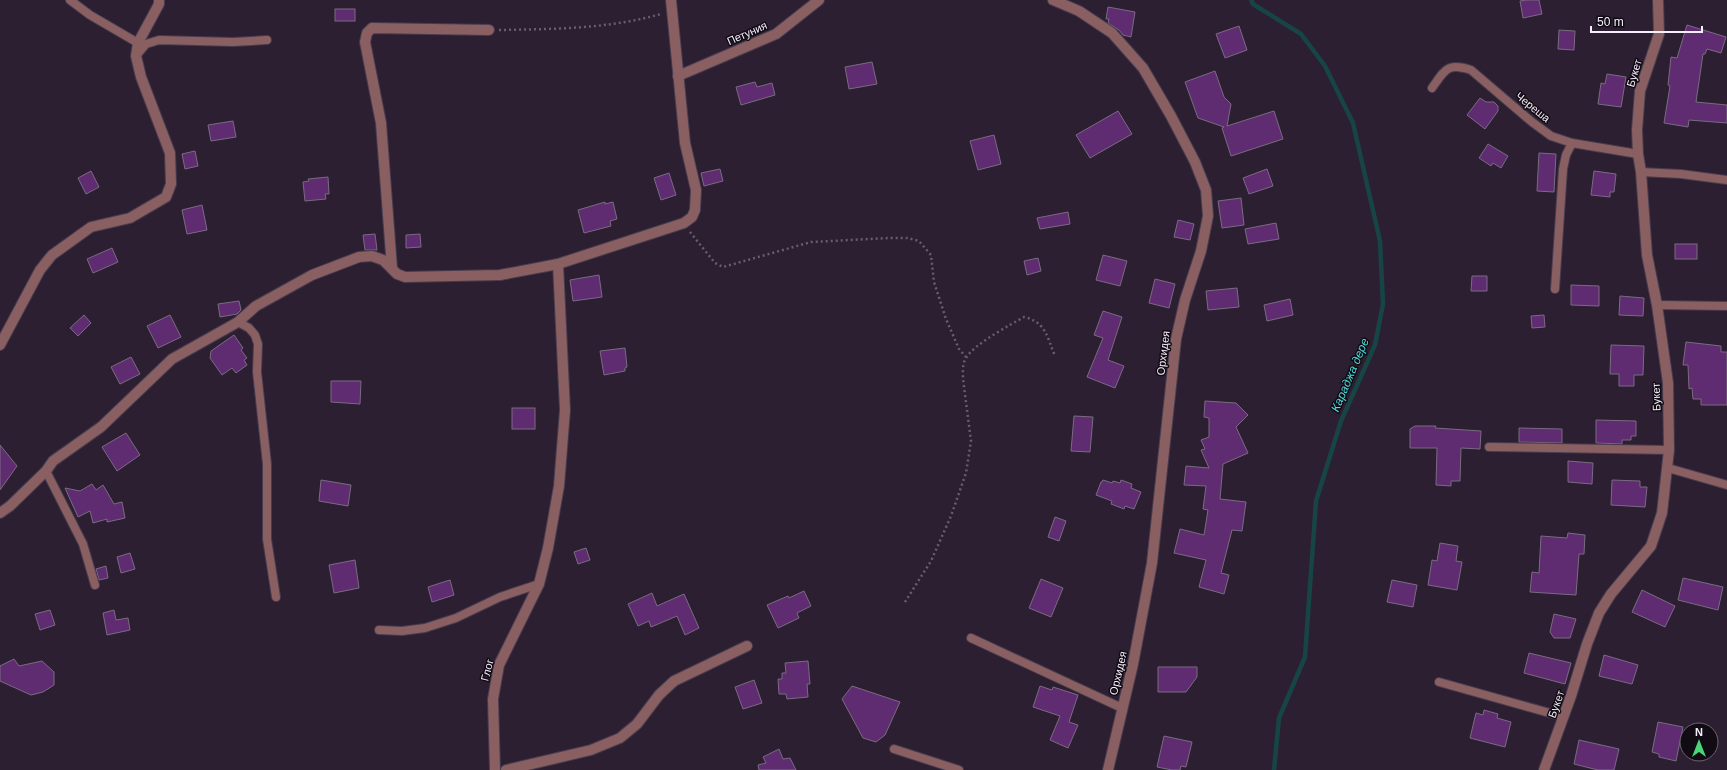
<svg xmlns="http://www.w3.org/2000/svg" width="1727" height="770" font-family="Arial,sans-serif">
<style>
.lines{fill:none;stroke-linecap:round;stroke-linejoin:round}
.stream{stroke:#174545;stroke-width:4.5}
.building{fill:#5f2c71;stroke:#7a6b81}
.service-casing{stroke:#483c4e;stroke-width:10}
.minor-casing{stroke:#483c4e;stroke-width:12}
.path{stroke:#695d6e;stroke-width:2.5;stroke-dasharray:2 3;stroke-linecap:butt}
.service{stroke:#895f61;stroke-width:8}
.minor{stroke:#895f61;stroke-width:10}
.labels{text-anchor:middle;stroke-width:3;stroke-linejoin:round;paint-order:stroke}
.street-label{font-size:11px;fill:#f7eefb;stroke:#110c14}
.water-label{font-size:12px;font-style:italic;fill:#4adee0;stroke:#110c14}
</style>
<rect width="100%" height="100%" fill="#2c1f32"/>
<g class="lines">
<path class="stream" d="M1251,0L1253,4L1301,34L1325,66L1353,123L1380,241L1383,304L1375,345L1341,421L1316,501L1305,657L1279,718L1274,770"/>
</g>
<g class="building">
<path d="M1526,0H1539L1542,14L1523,18L1520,1Z"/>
<path d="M1108,7L1135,12L1131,37L1123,35L1119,30L1108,23L1109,19H1106Z"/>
<rect x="335" y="9" width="20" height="12"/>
<path d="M1687,25L1726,37L1721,53L1707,49L1705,54H1703L1696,102L1727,105V123L1689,120L1688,127L1664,123L1670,86L1668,85L1671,57L1677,58Z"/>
<path d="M1239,26L1247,50L1225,58L1216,34Z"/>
<path d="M1559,30L1575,31L1574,50L1558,49Z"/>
<path d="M872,62L877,84L849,89L845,67Z"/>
<path d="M1215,71L1224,97L1231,104L1227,126L1274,111L1283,139L1231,156L1222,128L1224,127L1198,118L1185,82Z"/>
<path d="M1607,74L1626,77L1621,107L1598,104L1601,83L1605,84Z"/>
<path d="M755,82L757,87L772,83L775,95L741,105L736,87Z"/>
<path d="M1480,98L1486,102H1494L1498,106V111L1485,129L1467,115Z"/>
<path d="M1118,111L1132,134L1090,158L1076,135Z"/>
<path d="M233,121L236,137L211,141L208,125Z"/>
<path d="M994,135L1001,164L978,170L970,141Z"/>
<path d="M1488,144L1508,156L1501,168L1493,163L1491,166L1479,158Z"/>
<path d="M195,151L198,166L185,169L182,154Z"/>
<path d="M1539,153L1556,154L1554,192L1537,191Z"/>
<path d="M720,169L723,181L704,186L701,173Z"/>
<path d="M1267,169L1273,186L1249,194L1243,178Z"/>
<path d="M91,171L99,187L86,194L78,178Z"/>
<path d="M1594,171L1616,174L1614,192H1610V197L1591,195Z"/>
<path d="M669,173L676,195L661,200L654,178Z"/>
<path d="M328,177L329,194H325L326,199L305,201L303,182L309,181L308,179Z"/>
<path d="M1241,198L1244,225L1222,228L1218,201Z"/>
<path d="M605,202V204L613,202L617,219L610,221L611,226L584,233L578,210Z"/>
<path d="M202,205L207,230L187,234L182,210Z"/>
<path d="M1068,212L1070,224L1040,229L1037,218Z"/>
<path d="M1178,220L1194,224L1190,240L1174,237Z"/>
<path d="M1276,223L1279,239L1248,244L1245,229Z"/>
<path d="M375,234L377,250H365L363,235Z"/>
<path d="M420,234L421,247L406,248V235Z"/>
<rect x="1675" y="244" width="22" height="15"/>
<path d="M112,248L118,262L93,273L87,259Z"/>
<path d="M1103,255L1127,261L1120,286L1096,280Z"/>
<path d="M1038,258L1041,271L1027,275L1024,261Z"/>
<path d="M599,275L602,297L573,301L570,280Z"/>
<path d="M1472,276H1487V291H1471Z"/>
<path d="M1155,279L1175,284L1169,308L1149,303Z"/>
<path d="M1571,285L1599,286V306L1571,305Z"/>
<path d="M1237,288L1239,307L1208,310L1206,291Z"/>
<path d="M1620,296L1644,298L1643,316L1619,315Z"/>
<path d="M1290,299L1293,315L1267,321L1264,305Z"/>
<path d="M239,301L241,310L237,314L220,317L218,304Z"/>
<path d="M1103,311L1122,317L1108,360L1124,366L1115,388L1087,377L1103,338L1094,335Z"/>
<path d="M84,315L91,323L78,336L70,328Z"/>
<path d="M170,315L181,337L158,348L147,326Z"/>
<path d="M1544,315L1545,327L1532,328L1531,316Z"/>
<path d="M234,335L243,348L241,350L247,358L244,360L247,365L236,373L232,368L222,375L210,358L211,351Z"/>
<path d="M1686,342L1721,346V352H1727V405H1701V399H1693L1692,388L1689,389L1688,365H1683Z"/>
<path d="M1611,345L1644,346L1643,375H1634V386H1619V374H1610Z"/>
<path d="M625,348L627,367L625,368V371L604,375L600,351Z"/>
<path d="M131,357L140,374L120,384L111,367Z"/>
<path d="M331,381H361L360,404L331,402Z"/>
<path d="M1205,401L1236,403L1248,415L1236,427L1248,453L1223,464L1220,499L1246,502L1242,531L1232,530L1221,573L1229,575L1224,594L1199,587L1206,560L1174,553L1180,529L1204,535L1208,510L1203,509L1206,486L1184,485L1186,466L1209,468L1201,450L1205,449L1201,440L1209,437V418L1204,417Z"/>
<rect x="512" y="408" width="23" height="21"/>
<path d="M1074,416L1093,417L1090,452L1071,451Z"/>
<path d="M1596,420L1636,421V436H1631V440H1622V444L1596,443Z"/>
<path d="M1415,426H1436L1435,428L1481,431L1480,449L1461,448L1460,481H1451V486L1436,485L1437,448H1410V429Z"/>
<path d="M1519,428L1562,429V443L1519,442Z"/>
<path d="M126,433L140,455L117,471L102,447Z"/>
<path d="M0,445L17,466L0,490Z"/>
<path d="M1568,461L1593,463L1592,484L1568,482Z"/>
<path d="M321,480L351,485L348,506L319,501Z"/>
<path d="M1103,480L1112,483L1113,481L1120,483L1121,480L1132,484L1131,488L1141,492L1134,509L1125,506L1124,509L1111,504L1112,501L1096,495L1101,482H1102Z"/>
<path d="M1612,480L1640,481V487H1647L1645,507L1611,505Z"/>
<path d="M92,484L96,490L103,485L114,504L122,502L125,518L107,522V519L93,523L90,511L78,517L65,488L80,491Z"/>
<path d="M1055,517L1066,521L1059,541L1048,537Z"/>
<path d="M1568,533L1585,535L1584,554H1579L1576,595L1530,592L1532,572L1539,573L1541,536L1567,538Z"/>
<path d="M1440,543L1458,546L1456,561L1462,562L1457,590L1428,585L1432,560L1437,561Z"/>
<path d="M586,548L590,560L578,564L574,552Z"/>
<path d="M130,553L135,569L121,573L117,557Z"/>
<path d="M355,560L359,588L334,593L329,565Z"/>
<path d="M106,566L108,578L99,580L96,569Z"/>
<path d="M1683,578L1723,587L1718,610L1678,600Z"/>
<path d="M1041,579L1063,588L1051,617L1029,608Z"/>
<path d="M450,580L454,595L432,602L428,587Z"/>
<path d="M1392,580L1417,585L1413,607L1387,602Z"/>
<path d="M1642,590L1675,606L1665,627L1632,612Z"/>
<path d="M804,591L811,606L797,613L799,618L778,628L767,605L788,596L789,598Z"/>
<path d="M652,593L657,606L684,594L699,628L685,635L677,616L651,627L649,621L638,626L628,604Z"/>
<path d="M50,610L55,625L40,630L35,614Z"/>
<path d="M114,610L116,620L128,618L130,630L107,635L103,613Z"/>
<path d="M1554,614L1576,619L1570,638H1554L1550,632Z"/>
<path d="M1529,653L1571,663L1565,684L1524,673Z"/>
<path d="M1604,655L1638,665L1632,684L1599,676Z"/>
<path d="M14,659L19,666L42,661L54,672V685L43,692L31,695L0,681V666Z"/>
<path d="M808,661L810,684H807L808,697L787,699L786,694H779L778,679H782V673H786L785,663Z"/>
<path d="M1158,667H1197V677L1186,692H1158Z"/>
<path d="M754,680L762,703L743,709L735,687Z"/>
<path d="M852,686L900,702L885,735L876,742L863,738L842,699Z"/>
<path d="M1040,686L1052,690L1053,687L1078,695L1069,722L1078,725L1068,748L1050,740L1060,716L1033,707Z"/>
<path d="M1484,710L1498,714L1497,718L1511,722L1505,747L1470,738L1476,713L1483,715Z"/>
<path d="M1658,722L1683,727L1676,761L1659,757V754L1652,752Z"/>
<path d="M1164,736L1192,742L1186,767L1181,766L1180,770H1172L1157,767Z"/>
<path d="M1579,740L1619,749L1614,770H1598L1574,764Z"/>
<path d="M779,749L783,759L790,758L796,770H759L758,765L766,763L763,757Z"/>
</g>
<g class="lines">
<defs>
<g id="service">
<path d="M70,0L90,15L138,43"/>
<path d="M136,56L146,44L159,40L233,42L267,40"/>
<path d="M1432,88C1445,70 1447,62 1471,70L1532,122L1551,136L1572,143L1638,154"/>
<path d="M1641,172L1681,174L1727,180"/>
<path d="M1555,289L1563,169L1566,155L1572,143"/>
<path d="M1657,305L1727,306"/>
<path d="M238,322L249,328L255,335L258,344L257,372L267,464V539L276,597"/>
<path d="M1489,447L1669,450"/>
<path d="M1668,468L1727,485"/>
<path d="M46,471L83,544L95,585"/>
<path d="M379,630L402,631L425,628L456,618L500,597L539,584"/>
<path d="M971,638L1122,708"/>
<path d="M1439,682L1564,717"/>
<path d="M894,749L959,770"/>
</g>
<g id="minor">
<path d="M1053,0L1079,11L1112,33L1143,68L1171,116L1195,162L1206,190L1208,216L1201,251L1185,300L1176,339L1152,563L1133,664L1108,770"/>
<path d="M678,76L776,34L819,0"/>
<path d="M392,268L381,123L365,42L367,33L372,28L489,30"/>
<path d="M0,345L40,270L52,255L91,227L130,218L166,197L171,184L170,153L141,77L136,56L138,43L159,4V0"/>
<path d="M0,513L10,506L46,471L53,461L101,427L172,359L238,322L256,306L312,275L359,257L372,256L383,260L397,274L405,277L500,275L558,264L684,223L692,217L695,210L696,190L685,143L671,0"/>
<path d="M495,770L493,699L499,665L539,584L548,548L559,486L565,410L558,264"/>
<path d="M506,770L591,750L620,738L637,724L659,695L674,681L747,646"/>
<path d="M1544,770L1571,696L1587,644L1599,613L1611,594L1651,546L1662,513L1669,450L1668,383L1657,305L1647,255L1641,172L1638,154L1637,130L1640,91L1659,34L1658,0"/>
</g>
</defs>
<use href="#service" class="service-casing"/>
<use href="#minor" class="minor-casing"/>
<g class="path">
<path d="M499,30C554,29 608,29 661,14"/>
<path d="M690,232L715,263L723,267L811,242L889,238H908L919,241L931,255L934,282L946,319L959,349L966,357"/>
<path d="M905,602L931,561L951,516L966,473L971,441L963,379C963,372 962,364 966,358C974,344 1010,325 1024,317C1046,322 1047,337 1055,356"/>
</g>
<use href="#service" class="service"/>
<use href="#minor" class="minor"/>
</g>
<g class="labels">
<g class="street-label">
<text transform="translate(747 33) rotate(-24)" y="4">Петуния</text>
<text transform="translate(1634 73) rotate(-73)" y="4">Букет</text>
<text transform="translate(1533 107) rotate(39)" y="4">Череша</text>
<text transform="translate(1163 353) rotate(-83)" y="4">Орхидея</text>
<text transform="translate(1656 397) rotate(-92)" y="4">Букет</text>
<text transform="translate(487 670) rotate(-75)" y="4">Глог</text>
<text transform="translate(1118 673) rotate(-77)" y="4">Орхидея</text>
<text transform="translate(1556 704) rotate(-70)" y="4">Букет</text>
</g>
<g class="water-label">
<text transform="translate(1350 375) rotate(-67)" y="4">Караджа дере</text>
</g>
</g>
<g transform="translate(1699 742)"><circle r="19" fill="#110c14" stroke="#6d6670"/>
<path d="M0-3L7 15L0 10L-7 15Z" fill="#4ad677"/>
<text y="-6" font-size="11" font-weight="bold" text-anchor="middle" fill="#f7eefb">N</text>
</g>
<path d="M1591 26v6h111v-6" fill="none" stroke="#f7eefb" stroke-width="2"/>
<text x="1597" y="26" font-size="12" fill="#f7eefb" stroke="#110c14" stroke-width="3" paint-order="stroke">50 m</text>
</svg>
